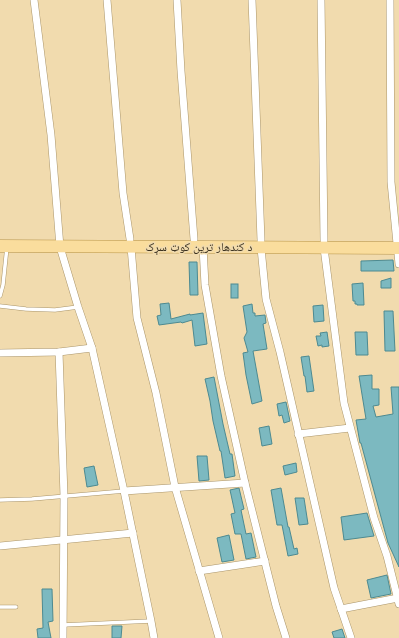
<svg xmlns="http://www.w3.org/2000/svg" width="399" height="638" font-family="'Noto Sans','Noto Naskh Arabic',sans-serif">
<style>
.building{fill:#7cb9c0;stroke:#4d8a91}
.lines{fill:none;stroke-linecap:round;stroke-linejoin:round}
.lane-casing{stroke:#aa956a;stroke-width:4.5}
.street-casing{stroke:#aa956a;stroke-width:8}
.primary-casing{stroke:#b59247;stroke-width:13}
.lane{stroke:#fff;stroke-width:3.5}
.street{stroke:#fff;stroke-width:7}
.primary{stroke:#fadd9d;stroke-width:12}
.labels{text-anchor:middle;stroke-width:3;stroke-linejoin:round;paint-order:stroke}
.street-label{font-size:12px;fill:#3b3220;stroke:#f1dbae}
</style>
<rect width="100%" height="100%" fill="#f1dbae"/>
<g class="building">
<path d="M393,260L394,271H361V261Z"/>
<path d="M189,262H197L198,295H190Z"/>
<path d="M391,278V288H381V281Z"/>
<path d="M363,283L364,305H357V304H355V301H353L352,284Z"/>
<rect x="231" y="284" width="7" height="14"/>
<path d="M169,303L171,319L190,314V315L203,313L207,344L195,346L192,320L182,323L181,322L159,325L157,316L161,315L160,304Z"/>
<path d="M252,304L253,313H255V316L265,315L266,323L263,324L267,349L253,351L262,401L252,404L246,375L243,353L248,352L244,338L247,332L243,306Z"/>
<path d="M323,305L324,321L314,322L313,306Z"/>
<path d="M384,311H393L395,351H385Z"/>
<path d="M327,332L329,346L322,347V345L318,346L316,336H321L320,333Z"/>
<path d="M355,332H367L368,355H356Z"/>
<path d="M309,356L314,391L307,392L305,376H304L301,357Z"/>
<path d="M372,375V389H379V405L373,406L376,417L393,414L391,387H399V567L388,543L361,443H360L356,420L366,419L359,376Z"/>
<path d="M214,377L223,424L230,454H232L235,476L225,478L221,451H220L213,421L210,401L205,379Z"/>
<path d="M286,402L290,421L284,423L282,415L279,416L277,404Z"/>
<path d="M269,426L272,444L262,446L259,428Z"/>
<path d="M197,456H207L209,480L199,481Z"/>
<path d="M296,463L297,472L285,475L283,466Z"/>
<path d="M94,466L98,485L87,487L84,468Z"/>
<path d="M239,488L244,509L241,510L246,534L251,533L256,557L246,559L241,534H235L231,514L235,513L230,490Z"/>
<path d="M281,488L288,527H289L294,549L297,548L298,554L288,556L282,525H277L271,490Z"/>
<path d="M295,498H304L308,524L299,525Z"/>
<path d="M367,513L374,536L344,540L341,517Z"/>
<path d="M229,535L234,560L222,562L217,538Z"/>
<path d="M387,575L391,594L371,598L367,580Z"/>
<path d="M42,589H52L53,621L48,622L51,638H38L37,629L43,628Z"/>
<path d="M112,626H122L121,638H112Z"/>
<path d="M342,629L345,638H334L332,632Z"/>
</g>
<g class="lines">
<defs>
<g id="lane">
<path d="M0,296L3,285L7,247"/>
<path d="M0,306L26,309L55,310L78,307"/>
<path d="M0,500L32,499L124,491"/>
<path d="M0,607H16"/>
<path d="M63,625L151,621"/>
</g>
<g id="street">
<path d="M34,0L51,135L60,247L78,307L92,348L124,491L151,621L154,638"/>
<path d="M107,0L123,193L130,239"/>
<path d="M177,0L181,71L194,239"/>
<path d="M252,0L261,240"/>
<path d="M321,0L324,240"/>
<path d="M390,0L391,182L399,264"/>
<path d="M131,247L137,318L156,393L175,487L219,638"/>
<path d="M203,247L205,285L221,376L245,483L276,606L286,638"/>
<path d="M261,248L266,299L280,352L334,588L351,638"/>
<path d="M324,248L344,403L374,518L387,556L399,604"/>
<path d="M59,352L64,496L63,638"/>
<path d="M0,353L59,352L92,348"/>
<path d="M298,434L350,428"/>
<path d="M124,491L245,483"/>
<path d="M0,546L133,533"/>
<path d="M199,571L265,561"/>
<path d="M341,609L398,598"/>
</g>
<path id="primary" d="M0,246L399,248"/>
</defs>
<use href="#lane" class="lane-casing"/>
<use href="#street" class="street-casing"/>
<use href="#primary" class="primary-casing"/>
<use href="#lane" class="lane"/>
<use href="#street" class="street"/>
<use href="#primary" class="primary"/>
</g>
<g class="labels">
<g class="street-label">
<text x="199" y="251">د کندهار ترين کوټ سړک</text>
</g>
</g>
</svg>
